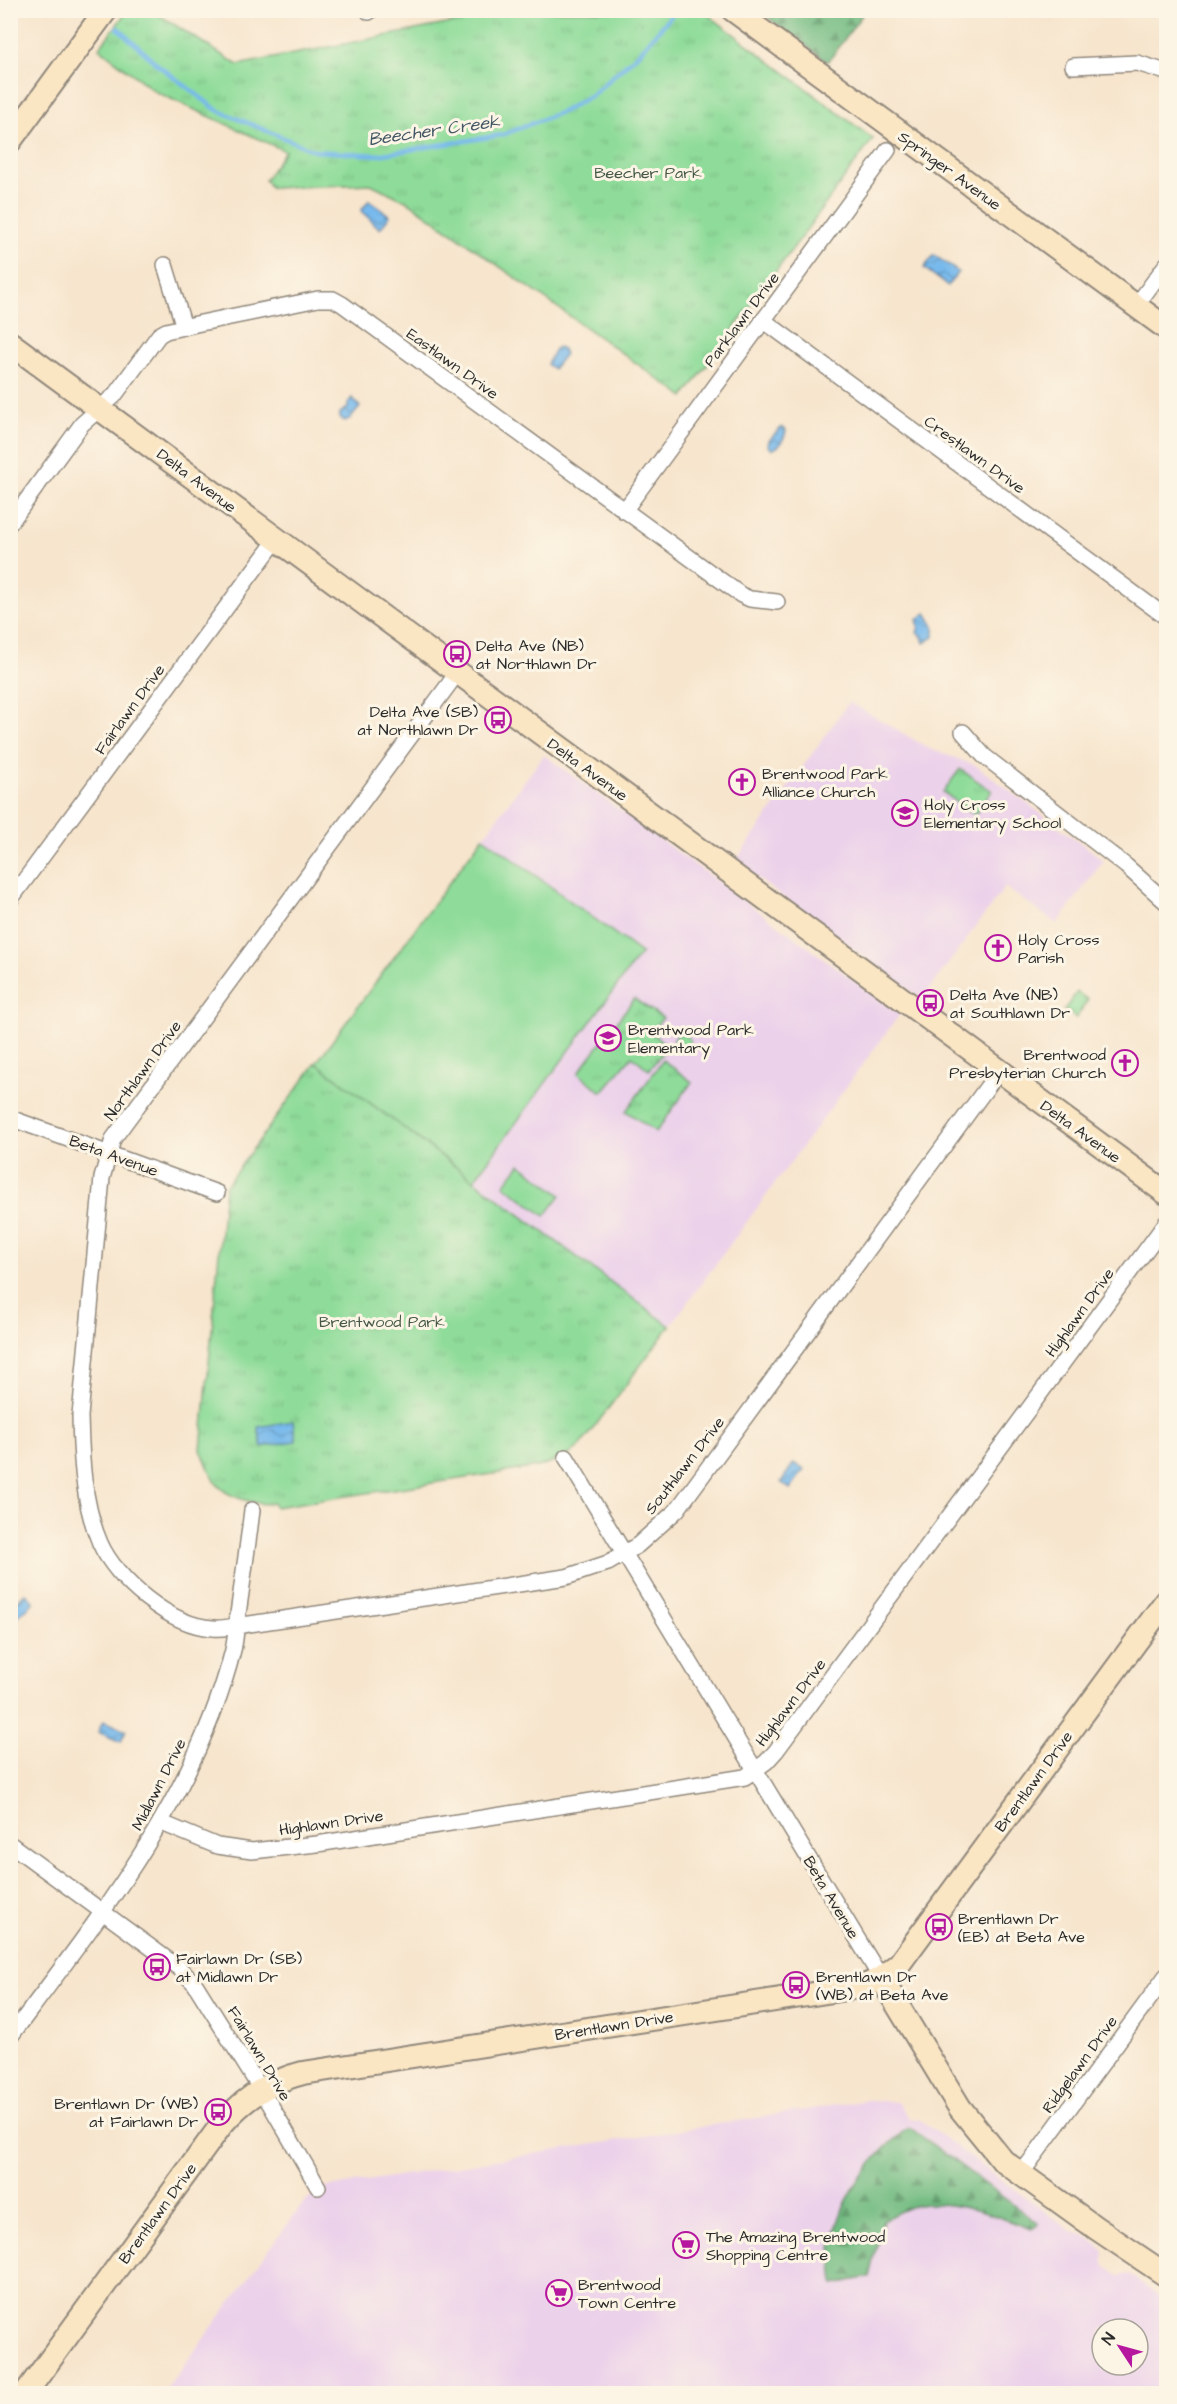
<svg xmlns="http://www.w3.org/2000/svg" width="1177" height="2404" font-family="'Architects Daughter',sans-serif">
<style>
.built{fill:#ecd1ea;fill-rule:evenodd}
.green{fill:#8fdc9a;stroke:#5d8462;stroke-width:1.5}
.forest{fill:url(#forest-firs);stroke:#4f7456;stroke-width:1.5}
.park{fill:url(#park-tufts);stroke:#5d8462;stroke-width:1.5}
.water{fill:url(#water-waves);stroke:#51728c;stroke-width:1.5}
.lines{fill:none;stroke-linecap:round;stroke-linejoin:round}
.stream{stroke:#77b9ec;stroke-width:4.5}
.street-casing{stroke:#91887c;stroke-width:18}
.secondary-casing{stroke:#91887c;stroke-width:26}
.street{stroke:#fff;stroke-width:15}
.secondary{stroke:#fbe6c4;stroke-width:22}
.labels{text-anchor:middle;stroke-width:6;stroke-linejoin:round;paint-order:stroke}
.street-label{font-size:16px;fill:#2b2b2b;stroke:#fcf5e5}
.park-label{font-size:16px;fill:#445747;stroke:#fcf5e5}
.poi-label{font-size:16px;fill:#2b2b2b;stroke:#fcf5e5;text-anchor:start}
.water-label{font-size:18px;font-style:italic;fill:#425665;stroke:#fcf5e5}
</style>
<defs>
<pattern id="forest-firs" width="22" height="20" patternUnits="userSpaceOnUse" patternTransform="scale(1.5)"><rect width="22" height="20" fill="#73bc82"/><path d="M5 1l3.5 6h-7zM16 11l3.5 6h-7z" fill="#5f996b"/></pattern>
<pattern id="park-tufts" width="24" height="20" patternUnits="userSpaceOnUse" patternTransform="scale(1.5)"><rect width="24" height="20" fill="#8fdc9a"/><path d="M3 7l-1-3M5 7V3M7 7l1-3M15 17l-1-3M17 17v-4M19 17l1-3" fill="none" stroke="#7cbd85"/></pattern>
<pattern id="water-waves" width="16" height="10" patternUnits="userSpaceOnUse" patternTransform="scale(1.5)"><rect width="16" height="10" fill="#77b9ec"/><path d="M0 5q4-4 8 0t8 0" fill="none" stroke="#6297bf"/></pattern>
</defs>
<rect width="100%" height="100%" fill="#fcf5e5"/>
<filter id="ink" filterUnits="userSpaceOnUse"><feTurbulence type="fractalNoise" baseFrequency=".0167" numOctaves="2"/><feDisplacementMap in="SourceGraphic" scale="12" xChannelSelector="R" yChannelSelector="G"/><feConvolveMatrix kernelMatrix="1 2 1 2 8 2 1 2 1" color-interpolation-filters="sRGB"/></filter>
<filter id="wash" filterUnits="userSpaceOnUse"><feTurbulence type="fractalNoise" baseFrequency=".008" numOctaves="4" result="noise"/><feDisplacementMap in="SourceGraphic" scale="24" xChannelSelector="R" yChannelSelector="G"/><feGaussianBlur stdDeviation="1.35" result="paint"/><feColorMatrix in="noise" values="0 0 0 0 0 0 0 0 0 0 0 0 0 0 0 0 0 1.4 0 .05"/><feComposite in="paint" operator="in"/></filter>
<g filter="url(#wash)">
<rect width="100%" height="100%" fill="#f7e5cd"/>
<g class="built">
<path d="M849,702L930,749L975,765L1104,860L1057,924L1005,887L922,999L735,862Z"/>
<path d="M544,755L900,1014L670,1326L316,1063Z"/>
<path d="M867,2100L897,2102L909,2118L920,2120L1071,2231L1087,2236L1098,2244L1104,2252V2264L1118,2276L1130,2274L1166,2301V2391L1164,2393L163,2394L304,2202L323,2188ZM1102,2329H1138V2365H1102Z"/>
</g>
<g class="green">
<path d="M483,837L641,953L474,1180L316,1063Z"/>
<path d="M520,1164L561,1195L545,1216L504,1185Z"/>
</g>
<g class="forest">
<path d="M759,11H865L828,62Z"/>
<path d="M909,2127L1039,2224L1032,2229C996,2216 957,2200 918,2205C906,2207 894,2215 883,2220L869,2277L834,2284C833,2271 830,2255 833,2242C842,2195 872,2155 909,2127Z"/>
</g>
<g class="park">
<path d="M128,10L153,11L238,65L512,11H703L873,139L684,397L410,203L371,184L271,188L265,180L285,151L156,92L99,48Z"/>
<path d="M960,769L992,791L975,815L943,792Z"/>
<path d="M1077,992L1088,1000L1076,1018L1064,1010Z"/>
<path d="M634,999L663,1018L650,1032L668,1046L649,1070L632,1056L602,1092L578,1073Z"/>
<circle cx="682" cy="1042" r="8"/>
<path d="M663,1060L692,1082L656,1132L626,1111Z"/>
<path d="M316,1063L670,1326L581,1445L566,1457L538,1467L275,1507L273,1503C258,1506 226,1497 217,1484C210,1474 206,1460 201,1450L225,1187Z"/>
</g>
<g class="water">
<path d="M369,200L390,216L380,229L361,211Z"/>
<path d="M934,255L958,272L948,286L924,268Z"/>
<path d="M558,347L563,349L565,354L553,369L547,364L555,349Z"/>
<path d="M352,398L360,407L351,418L345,421L340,418V413L348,408V403Z"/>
<path d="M782,427L786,430C785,438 779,449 771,449L768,446L769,440Z"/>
<path d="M926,613L934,626V637L924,643L922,636L917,633L919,626L917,620Z"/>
<path d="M293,1421L296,1441L262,1447L258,1427Z"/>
<path d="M794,1463L804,1470L790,1489L781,1482Z"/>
<path d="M25,1593L34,1602L15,1619L11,1614V1607Z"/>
<path d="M103,1721L126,1730L121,1742L98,1732Z"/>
</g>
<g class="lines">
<path class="stream" d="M118,28L158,65L217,110L315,151L377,155L502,135L564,111L593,94L641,51L676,10"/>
</g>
</g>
<g filter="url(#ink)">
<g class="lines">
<defs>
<g id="street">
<path d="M369,12L370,10"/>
<path d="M1073,66L1137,63L1166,72"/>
<path d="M165,265L184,327"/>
<path d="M1136,306L1166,265"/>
<path d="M763,320L1166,617"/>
<path d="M624,511L888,150"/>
<path d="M10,523L82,424L114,396L159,335L166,331L196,324L318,299H333L342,304L741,595L750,599L777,602"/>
<path d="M458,672L113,1139L102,1178L80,1416C81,1457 83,1504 100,1543C116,1580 171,1626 213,1628C221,1629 229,1627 236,1626L566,1577L608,1563L638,1545L677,1510L999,1071"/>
<path d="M963,732L984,756L1126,866L1166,902"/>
<path d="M10,900L277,539"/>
<path d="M10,1118L217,1193"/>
<path d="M566,1457L881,1978"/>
<path d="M162,1823L217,1846L252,1851L317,1844L745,1777L766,1762L776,1751L1166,1223"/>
<path d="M10,1844L179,1968L195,1984L270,2104L318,2187"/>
<path d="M10,2037C99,1918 196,1797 233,1650C236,1638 236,1625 238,1614C243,1579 248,1544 252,1510"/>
<path d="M1021,2174L1166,1976"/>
</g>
<g id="secondary">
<path d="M733,10L1166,328"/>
<path d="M10,141L106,10"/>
<path d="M10,343L1166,1193"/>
<path d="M881,1978L960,2108L1003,2161L1096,2228L1166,2275"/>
<path d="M25,2394L222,2124C244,2098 270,2081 303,2073L865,1986L881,1978L899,1964L1166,1601"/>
</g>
</defs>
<use href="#street" class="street-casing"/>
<use href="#secondary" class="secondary-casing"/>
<use href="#street" class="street"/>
<use href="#secondary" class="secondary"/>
</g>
</g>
<defs>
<symbol id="bus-ring" viewBox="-11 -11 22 22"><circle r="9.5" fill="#fcf5e5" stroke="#b5179e" stroke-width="1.5"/><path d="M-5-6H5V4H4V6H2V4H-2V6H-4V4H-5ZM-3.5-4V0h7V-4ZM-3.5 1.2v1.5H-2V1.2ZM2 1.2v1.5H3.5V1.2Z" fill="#b5179e"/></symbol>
<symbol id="church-ring" viewBox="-11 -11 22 22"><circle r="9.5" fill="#fcf5e5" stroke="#b5179e" stroke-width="1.5"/><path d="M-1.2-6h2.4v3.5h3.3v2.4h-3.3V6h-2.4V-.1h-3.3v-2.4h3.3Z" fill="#b5179e"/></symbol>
<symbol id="school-ring" viewBox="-11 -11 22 22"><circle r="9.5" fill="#fcf5e5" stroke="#b5179e" stroke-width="1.5"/><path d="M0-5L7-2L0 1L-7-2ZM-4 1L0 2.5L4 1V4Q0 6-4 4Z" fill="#b5179e"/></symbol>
<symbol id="supermarket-ring" viewBox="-11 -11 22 22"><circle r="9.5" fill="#fcf5e5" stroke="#b5179e" stroke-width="1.5"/><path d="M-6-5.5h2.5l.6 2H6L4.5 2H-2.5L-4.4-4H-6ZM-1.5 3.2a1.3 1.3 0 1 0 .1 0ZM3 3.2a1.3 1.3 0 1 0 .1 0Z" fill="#b5179e"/></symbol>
</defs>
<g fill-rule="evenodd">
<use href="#bus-ring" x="442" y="639" width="30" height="30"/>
<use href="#bus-ring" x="483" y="705" width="30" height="30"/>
<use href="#church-ring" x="727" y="767" width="30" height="30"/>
<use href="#school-ring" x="890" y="798" width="30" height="30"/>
<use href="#church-ring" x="983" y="933" width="30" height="30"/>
<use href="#bus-ring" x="915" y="988" width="30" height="30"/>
<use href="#school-ring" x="593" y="1023" width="30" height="30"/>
<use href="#church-ring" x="1110" y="1048" width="30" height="30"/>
<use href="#bus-ring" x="924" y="1912" width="30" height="30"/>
<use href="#bus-ring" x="142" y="1952" width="30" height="30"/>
<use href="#bus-ring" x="781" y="1970" width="30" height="30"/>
<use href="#bus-ring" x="203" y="2097" width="30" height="30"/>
<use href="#supermarket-ring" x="671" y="2230" width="30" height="30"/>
<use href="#supermarket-ring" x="544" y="2278" width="30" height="30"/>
</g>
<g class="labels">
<g class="street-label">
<text transform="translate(950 170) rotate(36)" y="6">Springer Avenue</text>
<text transform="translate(741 319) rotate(-53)" y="6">Parklawn Drive</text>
<text transform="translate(453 363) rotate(36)" y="6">Eastlawn Drive</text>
<text transform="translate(975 454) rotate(36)" y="6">Crestlawn Drive</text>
<text transform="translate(197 480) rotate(37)" y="6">Delta Avenue</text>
<text transform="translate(129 709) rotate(-54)" y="6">Fairlawn Drive</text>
<text transform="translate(588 769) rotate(36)" y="6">Delta Avenue</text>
<text transform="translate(142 1070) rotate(-54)" y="6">Northlawn Drive</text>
<text transform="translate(1081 1131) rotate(36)" y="6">Delta Avenue</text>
<text transform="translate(114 1155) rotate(20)" y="6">Beta Avenue</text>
<text transform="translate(1079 1312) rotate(-54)" y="6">Highlawn Drive</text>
<text transform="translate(684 1465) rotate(-52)" y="6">Southlawn Drive</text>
<text transform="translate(790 1702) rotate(-53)" y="6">Highlawn Drive</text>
<text transform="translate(1033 1781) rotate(-54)" y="6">Brentlawn Drive</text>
<text transform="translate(158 1784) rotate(-63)" y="6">Midlawn Drive</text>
<text transform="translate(331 1822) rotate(-8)" y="6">Highlawn Drive</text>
<text transform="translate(832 1897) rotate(59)" y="6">Beta Avenue</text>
<text transform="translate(614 2025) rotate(-9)" y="6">Brentlawn Drive</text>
<text transform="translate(260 2053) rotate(59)" y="6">Fairlawn Drive</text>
<text transform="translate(1079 2064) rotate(-54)" y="6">Ridgelawn Drive</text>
<text transform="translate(157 2213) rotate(-54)" y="6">Brentlawn Drive</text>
</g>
<g class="park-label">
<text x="648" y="178">Beecher Park</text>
<text x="382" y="1327">Brentwood Park</text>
</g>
<g class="poi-label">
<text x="476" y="651">Delta Ave (NB)<tspan x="476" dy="18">at Northlawn Dr</tspan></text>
<text x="478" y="717" text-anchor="end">Delta Ave (SB)<tspan x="478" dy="18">at Northlawn Dr</tspan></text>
<text x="762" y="779">Brentwood Park<tspan x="762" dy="18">Alliance Church</tspan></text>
<text x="924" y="810">Holy Cross<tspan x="924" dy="18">Elementary School</tspan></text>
<text x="1018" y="945">Holy Cross<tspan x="1018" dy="18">Parish</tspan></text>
<text x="950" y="1000">Delta Ave (NB)<tspan x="950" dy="18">at Southlawn Dr</tspan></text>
<text x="628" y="1035">Brentwood Park<tspan x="628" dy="18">Elementary</tspan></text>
<text x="1106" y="1060" text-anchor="end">Brentwood<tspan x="1106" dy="18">Presbyterian Church</tspan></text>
<text x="958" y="1924">Brentlawn Dr<tspan x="958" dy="18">(EB) at Beta Ave</tspan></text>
<text x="176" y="1964">Fairlawn Dr (SB)<tspan x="176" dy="18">at Midlawn Dr</tspan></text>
<text x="816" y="1982">Brentlawn Dr<tspan x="816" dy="18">(WB) at Beta Ave</tspan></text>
<text x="198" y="2109" text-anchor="end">Brentlawn Dr (WB)<tspan x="198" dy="18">at Fairlawn Dr</tspan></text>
<text x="706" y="2242">The Amazing Brentwood<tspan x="706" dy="18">Shopping Centre</tspan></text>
<text x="578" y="2290">Brentwood<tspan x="578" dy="18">Town Centre</tspan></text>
</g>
<g class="water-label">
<text transform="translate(434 130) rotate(-8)" y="6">Beecher Creek</text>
</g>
</g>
<rect width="1177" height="2404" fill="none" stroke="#fcf5e5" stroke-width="36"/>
<g transform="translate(1120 2347) rotate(306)"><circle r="28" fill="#fcf5e5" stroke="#a8a49b" stroke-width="1.5"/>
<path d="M0-4.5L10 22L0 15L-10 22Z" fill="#b5179e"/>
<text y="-9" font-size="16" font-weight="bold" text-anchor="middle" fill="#2b2b2b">N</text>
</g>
</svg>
